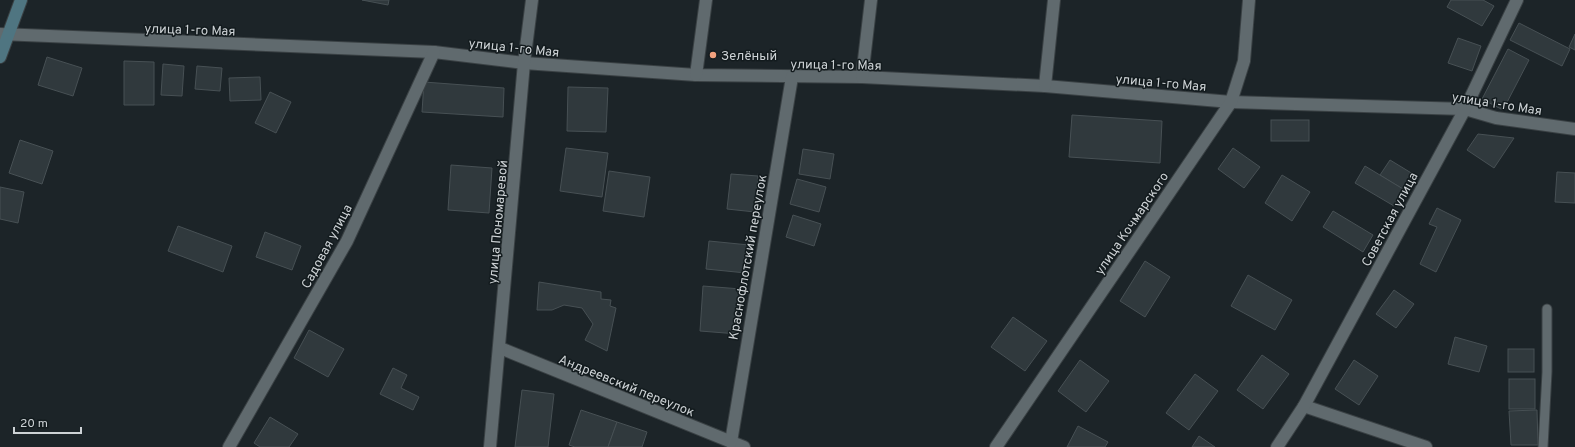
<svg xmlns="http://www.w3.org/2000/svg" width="1575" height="447" font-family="Overpass,sans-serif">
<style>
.building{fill:#30393d;stroke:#475054}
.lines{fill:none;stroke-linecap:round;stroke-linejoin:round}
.service-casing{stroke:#3a4144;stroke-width:11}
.minor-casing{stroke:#3a4144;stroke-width:14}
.secondary-casing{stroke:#3a4144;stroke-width:14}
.service{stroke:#606a6e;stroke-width:9}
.minor{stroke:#606a6e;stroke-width:12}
.secondary{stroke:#4f7581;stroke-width:12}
.poi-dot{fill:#f2a17e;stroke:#131b1e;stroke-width:1.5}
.labels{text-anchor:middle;stroke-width:3;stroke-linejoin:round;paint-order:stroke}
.street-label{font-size:13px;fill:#cdd2d5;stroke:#131b1e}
.poi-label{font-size:13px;fill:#cdd2d5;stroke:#131b1e;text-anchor:start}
</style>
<rect width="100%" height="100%" fill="#1c2428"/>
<g class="building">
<path d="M362,0H389L388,5Z"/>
<path d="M1451,0H1483L1494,6L1482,26L1447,7Z"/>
<path d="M1519,23L1570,49L1562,66L1510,40Z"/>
<path d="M1575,34V50L1569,47Z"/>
<path d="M1458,38L1481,46L1472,71L1448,63Z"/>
<path d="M1508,49L1529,60L1503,110L1482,99Z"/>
<path d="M47,57L82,68L73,96L38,85Z"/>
<path d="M124,61L154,62V105H124Z"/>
<path d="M163,64L184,66L182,96L161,95Z"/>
<path d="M197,66L222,68L220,91L195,89Z"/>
<path d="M260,77L261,100L230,101L229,78Z"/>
<path d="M424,82L504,88L503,117L422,112Z"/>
<path d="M568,87L608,88L606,132L567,131Z"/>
<path d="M270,92L291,102L276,133L255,123Z"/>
<path d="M1072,115L1162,121L1160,163L1069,157Z"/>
<rect x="1271" y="120" width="38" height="21"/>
<path d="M1478,134L1514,138L1494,168L1467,150Z"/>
<path d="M20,140L53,151L42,184L9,173Z"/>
<path d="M566,148L608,153L602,197L560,191Z"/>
<path d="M1233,148L1260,167L1244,188L1218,169Z"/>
<path d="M803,149L834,154L830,179L799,174Z"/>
<path d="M1390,160L1413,174L1403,189L1380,175Z"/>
<path d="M451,165L492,168L489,213L448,210Z"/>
<path d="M1365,166L1403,189L1394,206L1355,183Z"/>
<path d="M609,171L650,177L644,217L603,211Z"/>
<path d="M1557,172L1575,173V203L1555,202Z"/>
<path d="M731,174L758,176L755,212L727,209Z"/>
<path d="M1282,175L1310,192L1292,221L1265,203Z"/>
<path d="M797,179L826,187L819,212L790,204Z"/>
<path d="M0,187L24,192L18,223L0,219Z"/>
<path d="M1437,208L1461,220L1436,272L1420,264L1437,227L1429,224Z"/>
<path d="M1333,211L1373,235L1363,252L1323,227Z"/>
<path d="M793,215L821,224L814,246L786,237Z"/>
<path d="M178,226L232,246L223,272L168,251Z"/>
<path d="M265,232L301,246L292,270L256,257Z"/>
<path d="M709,241L749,245L746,273L706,269Z"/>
<path d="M1145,261L1170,277L1145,317L1120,301Z"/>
<path d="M1248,275L1292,300L1275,330L1231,306Z"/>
<path d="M539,282L601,292V299L611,300L610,306L616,308L607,351L585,340L593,324L582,308L564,305L552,310H537Z"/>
<path d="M703,286L741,289L738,334L700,331Z"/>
<path d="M1394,290L1414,304L1396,328L1376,314Z"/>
<path d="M1013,317L1047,341L1025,371L991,347Z"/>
<path d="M309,330L344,349L328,377L294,358Z"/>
<path d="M1455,337L1487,346L1479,372L1448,364Z"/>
<rect x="1508" y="349" width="26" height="23"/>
<path d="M1262,355L1289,374L1263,409L1237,390Z"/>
<path d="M1080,360L1109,381L1086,412L1058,391Z"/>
<path d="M1354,360L1378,376L1359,405L1335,389Z"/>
<path d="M393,368L407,375L401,388L419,397L413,410L380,394Z"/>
<path d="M1195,374L1218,391L1189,430L1166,413Z"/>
<rect x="1509" y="379" width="26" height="30"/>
<path d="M522,390L554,394L548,447H515Z"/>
<path d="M581,410L617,422L608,447H575L569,445Z"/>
<path d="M1537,410L1538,445H1511L1509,411Z"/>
<path d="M270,417L298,434L289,447H260L254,443Z"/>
<path d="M617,422L647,432L642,447H608Z"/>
<path d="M1078,426L1108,442L1105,447H1067Z"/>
<path d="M1199,436L1215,447H1192Z"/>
</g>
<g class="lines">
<defs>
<path id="service" d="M1543,447L1547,372V309"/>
<g id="minor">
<path d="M0,34L434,52L524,63L696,75L862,77L1045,86L1231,102L1465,109L1496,118L1575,129"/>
<path d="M696,75L706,0"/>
<path d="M862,77L871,0"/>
<path d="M1045,86L1054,0"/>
<path d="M500,348L744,447"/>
<path d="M1304,406L1426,447"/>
<path d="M731,442L792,77"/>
<path d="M229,447L347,241L434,52"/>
<path d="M490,447L524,63L532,0"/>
<path d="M996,447L1231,102L1244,61L1249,0"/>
<path d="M1277,447L1304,406L1465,109L1517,0"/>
</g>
<path id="secondary" d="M0,57L21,0"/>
</defs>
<use href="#service" class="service-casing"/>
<use href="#minor" class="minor-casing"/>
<use href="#secondary" class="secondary-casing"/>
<use href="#service" class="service"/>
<use href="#minor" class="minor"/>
<use href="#secondary" class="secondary"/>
</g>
<circle class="poi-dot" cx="713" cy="55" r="4"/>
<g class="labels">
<g class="street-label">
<text transform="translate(190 29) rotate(2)" y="5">улица 1-го Мая</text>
<text transform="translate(514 47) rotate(6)" y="5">улица 1-го Мая</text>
<text transform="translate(836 64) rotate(1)" y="5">улица 1-го Мая</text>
<text transform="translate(1161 82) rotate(5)" y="5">улица 1-го Мая</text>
<text transform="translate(1497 103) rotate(9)" y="5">улица 1-го Мая</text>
<text transform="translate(1389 219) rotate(-62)" y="5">Советская улица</text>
<text transform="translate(497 222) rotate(-85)" y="5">улица Пономаревой</text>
<text transform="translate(1131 223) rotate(-56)" y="5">улица Кочмарского</text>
<text transform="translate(326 246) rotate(-62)" y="5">Садовая улица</text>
<text transform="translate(747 257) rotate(-80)" y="5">Краснофлотский переулок</text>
<text transform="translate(627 385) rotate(22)" y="5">Андреевский переулок</text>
</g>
<g class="poi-label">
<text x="721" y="60">Зелёный</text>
</g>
</g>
<path d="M14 427v6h67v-6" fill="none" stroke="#cdd2d5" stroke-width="2"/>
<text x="20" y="427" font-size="12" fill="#cdd2d5" stroke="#131b1e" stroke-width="3" paint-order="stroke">20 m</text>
</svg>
